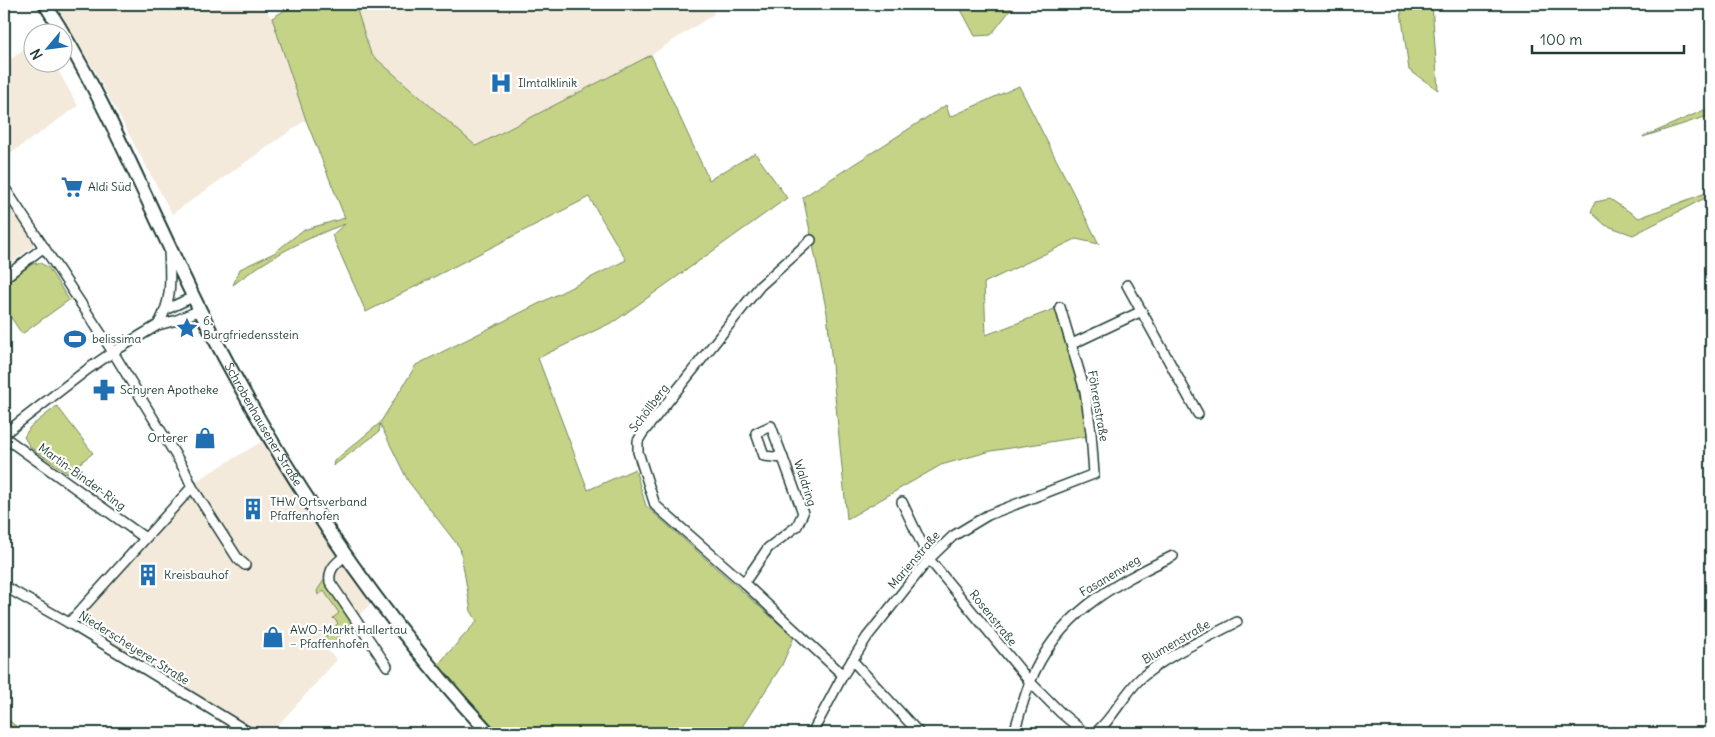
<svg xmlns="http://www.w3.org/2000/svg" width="1715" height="737" font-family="Delius,sans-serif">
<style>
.built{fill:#f4eadc}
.green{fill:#c5d387;stroke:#72885e}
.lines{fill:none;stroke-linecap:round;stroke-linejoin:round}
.minor-casing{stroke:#1f3d34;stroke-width:12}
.secondary-casing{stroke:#1f3d34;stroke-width:16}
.minor{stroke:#fff;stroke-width:9}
.secondary{stroke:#fff;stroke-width:12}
.labels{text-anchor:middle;stroke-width:4.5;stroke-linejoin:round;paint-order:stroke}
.poi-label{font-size:12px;fill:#1f3d34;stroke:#fff;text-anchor:start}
.street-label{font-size:12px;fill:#1f3d34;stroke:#fff}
</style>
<rect width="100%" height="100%" fill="#fff"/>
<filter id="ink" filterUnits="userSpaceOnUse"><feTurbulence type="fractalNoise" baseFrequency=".02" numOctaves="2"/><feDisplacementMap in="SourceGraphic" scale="10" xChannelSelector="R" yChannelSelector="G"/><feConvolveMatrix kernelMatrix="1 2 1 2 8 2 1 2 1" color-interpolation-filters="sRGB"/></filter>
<g filter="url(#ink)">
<g class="built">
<path d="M55 4H261L272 18 306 120 172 214 92 66Z"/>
<path d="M355 4H711L714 14 651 55 476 146 371 54Z"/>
<path d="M32 42V62L54 63 78 106 4 158V65Z"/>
<path d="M4 195 38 242 4 269Z"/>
<path d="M269 437 377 597 327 649 337 660 271 733H256L85 629 80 615 151 542 196 481Z"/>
</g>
<g class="green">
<path d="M295 4H355L371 54 476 146 651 55 709 180 755 153 787 198 615 321 538 358 588 490 635 469 646 506 794 637 782 665 738 733H489L434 669 477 621 471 611 460 548 408 481 380 424 379 432 333 466 334 461 380 423 416 365 626 260 589 197 366 312 332 235 345 224C305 238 266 259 233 285L240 269 274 253 303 230 345 218 306 120 272 18Z"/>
<path d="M958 4H1015L991 35 975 36Z"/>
<path d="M1400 4H1432L1438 90 1409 70Z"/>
<path d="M1019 86 1099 244 1076 239 984 283 986 335 1057 308 1069 342 1088 436 991 451 941 465 847 519 827 313 803 197 946 105 950 117Z"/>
<path d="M1711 107V114L1705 117 1643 137Z"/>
<path d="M1711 191V195L1633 235 1605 225 1591 212 1595 202 1610 199 1639 218Z"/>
<path d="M40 263 48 267 69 300 22 334 4 307V285L32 264Z"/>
<path d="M57 406 93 453 67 473 30 447 24 437 30 427Z"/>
<path d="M324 580 354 621 327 649 321 642 338 623 333 618 339 613 324 591 318 595 317 591Z"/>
<path d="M4 716 24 733H4Z"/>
</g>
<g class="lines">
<g class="minor-casing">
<g id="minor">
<path d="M6 190 113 352 184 469 192 487 238 559 245 565"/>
<path d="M811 240 760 286 642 434 638 441V452L655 505 744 583 843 675"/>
<path d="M4 278 44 247"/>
<path d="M1127 285 1198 414"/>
<path d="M167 309 193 297"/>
<path d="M158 325C173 300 170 279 169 250"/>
<path d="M1072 344 1142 311"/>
<path d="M771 426 783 458 764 456 756 433Z"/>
<path d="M4 434 88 369 113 352 158 325 177 320 200 310"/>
<path d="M4 437 145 538"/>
<path d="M902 502 929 559 1030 682 1061 713 1085 733"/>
<path d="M346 555C336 563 328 569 330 582L387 666"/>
<path d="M744 583 768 548 797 526 803 513 783 458"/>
<path d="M4 586 69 623 250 733"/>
<path d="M69 623 192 487"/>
<path d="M852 660 919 733"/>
<path d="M812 733 843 675 867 637 929 559 953 536 988 515 1094 474 1091 432 1085 391 1060 307"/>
<path d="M1014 733C1019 716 1024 698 1030 682 1058 614 1110 586 1173 556"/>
<path d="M1094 733C1108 726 1125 692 1141 678 1168 654 1205 639 1237 622"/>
</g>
</g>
<g class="secondary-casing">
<g id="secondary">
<path id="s1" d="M45 4C111 106 154 222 210 330 285 475 378 614 489 733"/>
</g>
</g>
<use href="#minor" class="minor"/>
<use href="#secondary" class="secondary"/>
</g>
</g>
<defs>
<g id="hospital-bare" transform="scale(1.725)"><path d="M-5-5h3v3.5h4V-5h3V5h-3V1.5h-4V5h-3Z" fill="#1f6fb2" stroke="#fff" stroke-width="2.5" paint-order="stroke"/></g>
<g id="supermarket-bare" transform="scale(1.725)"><path d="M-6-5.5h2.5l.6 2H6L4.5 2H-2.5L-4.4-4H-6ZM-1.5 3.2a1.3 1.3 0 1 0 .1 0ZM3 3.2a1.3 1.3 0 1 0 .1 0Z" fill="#1f6fb2" stroke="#fff" stroke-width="2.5" paint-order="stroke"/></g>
<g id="sight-bare" transform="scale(1.725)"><path d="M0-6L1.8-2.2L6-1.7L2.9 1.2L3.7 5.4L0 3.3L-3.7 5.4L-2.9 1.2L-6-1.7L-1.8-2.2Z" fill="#1f6fb2" stroke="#fff" stroke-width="2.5" paint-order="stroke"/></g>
<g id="stadium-bare" transform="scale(1.725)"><path d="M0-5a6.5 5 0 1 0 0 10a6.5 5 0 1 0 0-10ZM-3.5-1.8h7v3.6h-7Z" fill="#1f6fb2" stroke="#fff" stroke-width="2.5" paint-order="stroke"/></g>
<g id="pharmacy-bare" transform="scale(1.725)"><path d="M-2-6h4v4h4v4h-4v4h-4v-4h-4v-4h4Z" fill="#1f6fb2" stroke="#fff" stroke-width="2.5" paint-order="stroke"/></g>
<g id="shop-bare" transform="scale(1.725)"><path d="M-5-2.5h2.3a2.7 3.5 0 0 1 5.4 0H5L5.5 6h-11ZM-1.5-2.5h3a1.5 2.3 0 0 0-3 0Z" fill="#1f6fb2" stroke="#fff" stroke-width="2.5" paint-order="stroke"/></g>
<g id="building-bare" transform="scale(1.725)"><path d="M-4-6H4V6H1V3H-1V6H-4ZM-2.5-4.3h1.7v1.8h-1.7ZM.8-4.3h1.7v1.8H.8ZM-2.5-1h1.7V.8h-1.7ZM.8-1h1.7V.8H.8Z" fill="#1f6fb2" stroke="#fff" stroke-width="2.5" paint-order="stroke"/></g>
</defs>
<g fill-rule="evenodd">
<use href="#hospital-bare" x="501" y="83"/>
<use href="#supermarket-bare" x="72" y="187"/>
<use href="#sight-bare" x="187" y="328"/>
<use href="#stadium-bare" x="75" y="339"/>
<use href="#pharmacy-bare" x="104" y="390"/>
<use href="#shop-bare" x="205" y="438"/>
<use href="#building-bare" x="253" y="509"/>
<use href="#building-bare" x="148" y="575"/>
<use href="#shop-bare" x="273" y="637"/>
</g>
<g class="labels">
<g class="poi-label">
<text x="518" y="87">Ilmtalklinik</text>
<text x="88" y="191">Aldi Süd</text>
<text x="203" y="325">6.<tspan x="203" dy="14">Burgfriedensstein</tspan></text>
<text x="92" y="343">belissima</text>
<text x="120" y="394">Schyren Apotheke</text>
<text x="188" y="442" text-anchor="end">Orterer</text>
<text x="270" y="506">THW Ortsverband<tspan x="270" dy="14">Pfaffenhofen</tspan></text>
<text x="164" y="579">Kreisbauhof</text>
<text x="290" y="634">AWO-Markt Hallertau<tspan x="290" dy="14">– Pfaffenhofen</tspan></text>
</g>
<g class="street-label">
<text transform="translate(1098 406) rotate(80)" y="4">Föhrenstraße</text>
<text transform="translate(649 408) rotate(-53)" y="4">Schöllberg</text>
<text dy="4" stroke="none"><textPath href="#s1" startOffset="474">Schrobenhausener Straße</textPath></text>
<text transform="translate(82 477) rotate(36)" y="4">Martin-Binder-Ring</text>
<text transform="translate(805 483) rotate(72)" y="4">Waldring</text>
<text transform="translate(914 560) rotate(-49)" y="4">Marienstraße</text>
<text transform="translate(1110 576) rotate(-31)" y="4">Fasanenweg</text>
<text transform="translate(993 618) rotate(51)" y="4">Rosenstraße</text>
<text transform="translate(1176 642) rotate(-30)" y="4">Blumenstraße</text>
<text transform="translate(134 648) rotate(32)" y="4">Niederscheyerer Straße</text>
</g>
</g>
<rect width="1715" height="737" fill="none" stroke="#fff" stroke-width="20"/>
<rect x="10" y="10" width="1695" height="717" fill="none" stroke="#1f3d34" stroke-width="2" filter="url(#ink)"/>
<g transform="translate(48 48) rotate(241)"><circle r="24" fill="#ffffff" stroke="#a5b1ae"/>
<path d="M0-4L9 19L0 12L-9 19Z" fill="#1f6fb2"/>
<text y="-8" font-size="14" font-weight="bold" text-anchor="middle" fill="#1f3d34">N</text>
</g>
<path d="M1532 45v8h152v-8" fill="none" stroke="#1f3d34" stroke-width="2.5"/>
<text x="1540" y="45" font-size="15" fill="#1f3d34" stroke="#ffffff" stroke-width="4" paint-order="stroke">100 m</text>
</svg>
